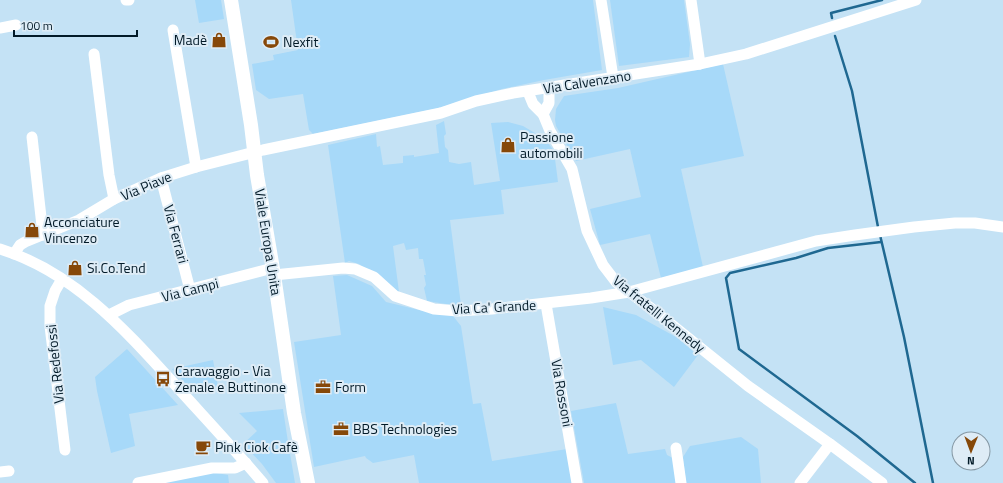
<svg xmlns="http://www.w3.org/2000/svg" width="1003" height="483" font-family="'Titillium Web',sans-serif">
<style>
.built{fill:#a7d9f9}
.lines{fill:none;stroke-linecap:round;stroke-linejoin:round}
.stream{stroke:#1f6891;stroke-width:2.5}
.minor{stroke:#fff;stroke-width:11}
.major{stroke:#fff;stroke-width:14}
.labels{text-anchor:middle;stroke-width:4;stroke-linejoin:round;paint-order:stroke}
.poi-label{font-size:14px;fill:#021a28;stroke:#deecf6;text-anchor:start}
.street-label{font-size:14px;fill:#021a28;stroke:#deecf6}
</style>
<rect width="100%" height="100%" fill="#c4e2f5"/>
<g class="built">
<path d="M195 0H221L224 19 199 23Z"/>
<path d="M291 0H593L602 70 544 80 502 89 439 108 313 134 309 130 303 94 269 99 256 90 252 64 274 60 273 55 298 50Z"/>
<path d="M610 0H684L690 44 689 57 619 66Z"/>
<path d="M723 64 744 156 681 169 703 267 661 278 650 234 600 245 590 209 641 197 630 149 576 161 556 126 555 120 556 109 564 96 618 88Z"/>
<path d="M444 121 446 134 444 136 445 147 448 150 449 162 459 164 471 162 474 185 500 181 491 123 508 122 523 126 540 136 548 143 554 151 558 182 501 190 504 214 450 220 461 305 446 304 427 301 424 288 426 285 424 275H426L423 259H419L418 248 406 250 404 243 393 246 399 292 359 264 349 261 345 263 328 145 376 134 377 147 380 146 383 165 403 163V156L414 155V157L439 153 436 125Z"/>
<path d="M347 275 372 286 386 302 419 310 453 316 461 326 473 404 481 403 492 461 567 449 572 483H419L414 455 373 463 366 458 365 456 314 467 294 342 341 335 333 276Z"/>
<path d="M603 307 636 315 676 337 698 355 674 387 641 360 613 365Z"/>
<path d="M127 349 178 405 129 414 135 446 111 453 97 391 95 377Z"/>
<path d="M213 360 218 387 194 392 172 369Z"/>
<path d="M616 403 628 454 665 449 667 455 673 458 676 483H584L571 411Z"/>
<path d="M283 409 288 442 295 483H276L262 464 243 444 257 431 239 413Z"/>
<path d="M741 437 758 449 761 483H686L683 457 690 446Z"/>
<path d="M211 472 228 475 229 483H162Z"/>
</g>
<g class="lines">
<g class="stream">
<path d="M832 18 831 13 882 0"/>
<path d="M835 36 852 91 878 227"/>
<path d="M880 235 904 337 933 483"/>
<path d="M881 242 828 248 796 258 730 273 726 278 739 349 857 436 915 483"/>
</g>
<g class="minor">
<path d="M126 0H129"/>
<path d="M601 0 613 77"/>
<path d="M691 0 700 64"/>
<path d="M0 28 16 25"/>
<path d="M173 30 196 167"/>
<path d="M94 54 109 175 114 199"/>
<path d="M528 92 533 104 543 114 550 131 572 169 587 231 603 265 616 282 656 312 748 386 830 444 882 483"/>
<path d="M543 114 549 103V88"/>
<path d="M32 137 43 235"/>
<path d="M161 178 190 290"/>
<path d="M0 249C75 272 127 332 178 388 206 419 235 450 263 483"/>
<path d="M14 254 20 245 25 242 79 220 114 199 161 178 196 167 263 150 441 113 476 101 513 93 700 64 746 54 916 0"/>
<path d="M274 275 343 268 355 269 374 277 395 296 434 309 458 311 492 309 591 298 629 292 816 241 855 235 914 227 955 223H975L1003 227"/>
<path d="M62 279 55 291 50 306V326L65 450"/>
<path d="M546 304 577 483"/>
<path d="M109 315 129 305 273 268"/>
<path d="M676 448 681 483"/>
<path d="M0 472 9 471"/>
<path d="M138 483 212 468H235L246 463"/>
<path d="M800 483 830 444"/>
</g>
<path class="major" d="M231 0 251 125 257 175 274 275 294 413 308 483"/>
</g>
<defs>
<g id="shop-bare" transform="scale(1.2)"><path d="M-5-2.5h2.3a2.7 3.5 0 0 1 5.4 0H5L5.5 6h-11ZM-1.5-2.5h3a1.5 2.3 0 0 0-3 0Z" fill="#864809" stroke="#deecf6" stroke-width="2.5" paint-order="stroke"/></g>
<g id="stadium-bare" transform="scale(1.2)"><path d="M0-5a6.5 5 0 1 0 0 10a6.5 5 0 1 0 0-10ZM-3.5-1.8h7v3.6h-7Z" fill="#864809" stroke="#deecf6" stroke-width="2.5" paint-order="stroke"/></g>
<g id="bus-bare" transform="scale(1.2)"><path d="M-5-6H5V4H4V6H2V4H-2V6H-4V4H-5ZM-3.5-4V0h7V-4ZM-3.5 1.2v1.5H-2V1.2ZM2 1.2v1.5H3.5V1.2Z" fill="#864809" stroke="#deecf6" stroke-width="2.5" paint-order="stroke"/></g>
<g id="office-bare" transform="scale(1.2)"><path d="M-6-3h4V-5.5h4V-3h4V5H-6ZM-1-4.5V-3h2v-1.5ZM-6 0V1H6V0Z" fill="#864809" stroke="#deecf6" stroke-width="2.5" paint-order="stroke"/></g>
<g id="cafe-bare" transform="scale(1.2)"><path d="M-5.5-4.5H6V0H3Q3 3.5 0 3.5H-2.5Q-5.5 3.5-5.5 0ZM3-3.2v2h1.7v-2ZM-6 4.5H4V6H-6Z" fill="#864809" stroke="#deecf6" stroke-width="2.5" paint-order="stroke"/></g>
</defs>
<g fill-rule="evenodd">
<use href="#shop-bare" x="219" y="40"/>
<use href="#stadium-bare" x="271" y="42"/>
<use href="#shop-bare" x="508" y="145"/>
<use href="#shop-bare" x="32" y="230"/>
<use href="#shop-bare" x="75" y="268"/>
<use href="#bus-bare" x="163" y="379"/>
<use href="#office-bare" x="323" y="387"/>
<use href="#office-bare" x="341" y="429"/>
<use href="#cafe-bare" x="203" y="447"/>
</g>
<g class="labels">
<g class="poi-label">
<text x="207" y="45" text-anchor="end">Madè</text>
<text x="283" y="47">Nexfit</text>
<text x="520" y="142">Passione<tspan x="520" dy="16">automobili</tspan></text>
<text x="44" y="227">Acconciature<tspan x="44" dy="16">Vincenzo</tspan></text>
<text x="87" y="273">Si.Co.Tend</text>
<text x="175" y="376">Caravaggio - Via<tspan x="175" dy="16">Zenale e Buttinone</tspan></text>
<text x="335" y="392">Form</text>
<text x="353" y="434">BBS Technologies</text>
<text x="215" y="452">Pink Ciok Cafè</text>
</g>
<g class="street-label">
<text transform="translate(587 82) rotate(-9)" y="5">Via Calvenzano</text>
<text transform="translate(146 186) rotate(-23)" y="5">Via Piave</text>
<text transform="translate(176 234) rotate(75)" y="5">Via Ferrari</text>
<text transform="translate(268 242) rotate(81)" y="5">Viale Europa Unita</text>
<text transform="translate(190 290) rotate(-14)" y="5">Via Campi</text>
<text transform="translate(494 307) rotate(-3)" y="5">Via Ca' Grande</text>
<text transform="translate(659 314) rotate(39)" y="5">Via fratelli Kennedy</text>
<text transform="translate(55 364) rotate(-96)" y="5">Via Redefossi</text>
<text transform="translate(562 393) rotate(80)" y="5">Via Rossoni</text>
</g>
</g>
<g transform="translate(971 451) rotate(181)"><circle r="19" fill="#deecf6" stroke="#8698a4"/>
<path d="M0-3L7 15L0 10L-7 15Z" fill="#864809"/>
<text y="-6" font-size="11" font-weight="bold" text-anchor="middle" fill="#021a28">N</text>
</g>
<path d="M14 30v6h123v-6" fill="none" stroke="#021a28" stroke-width="2"/>
<text x="20" y="30" font-size="12" fill="#021a28" stroke="#deecf6" stroke-width="3" paint-order="stroke">100 m</text>
</svg>
